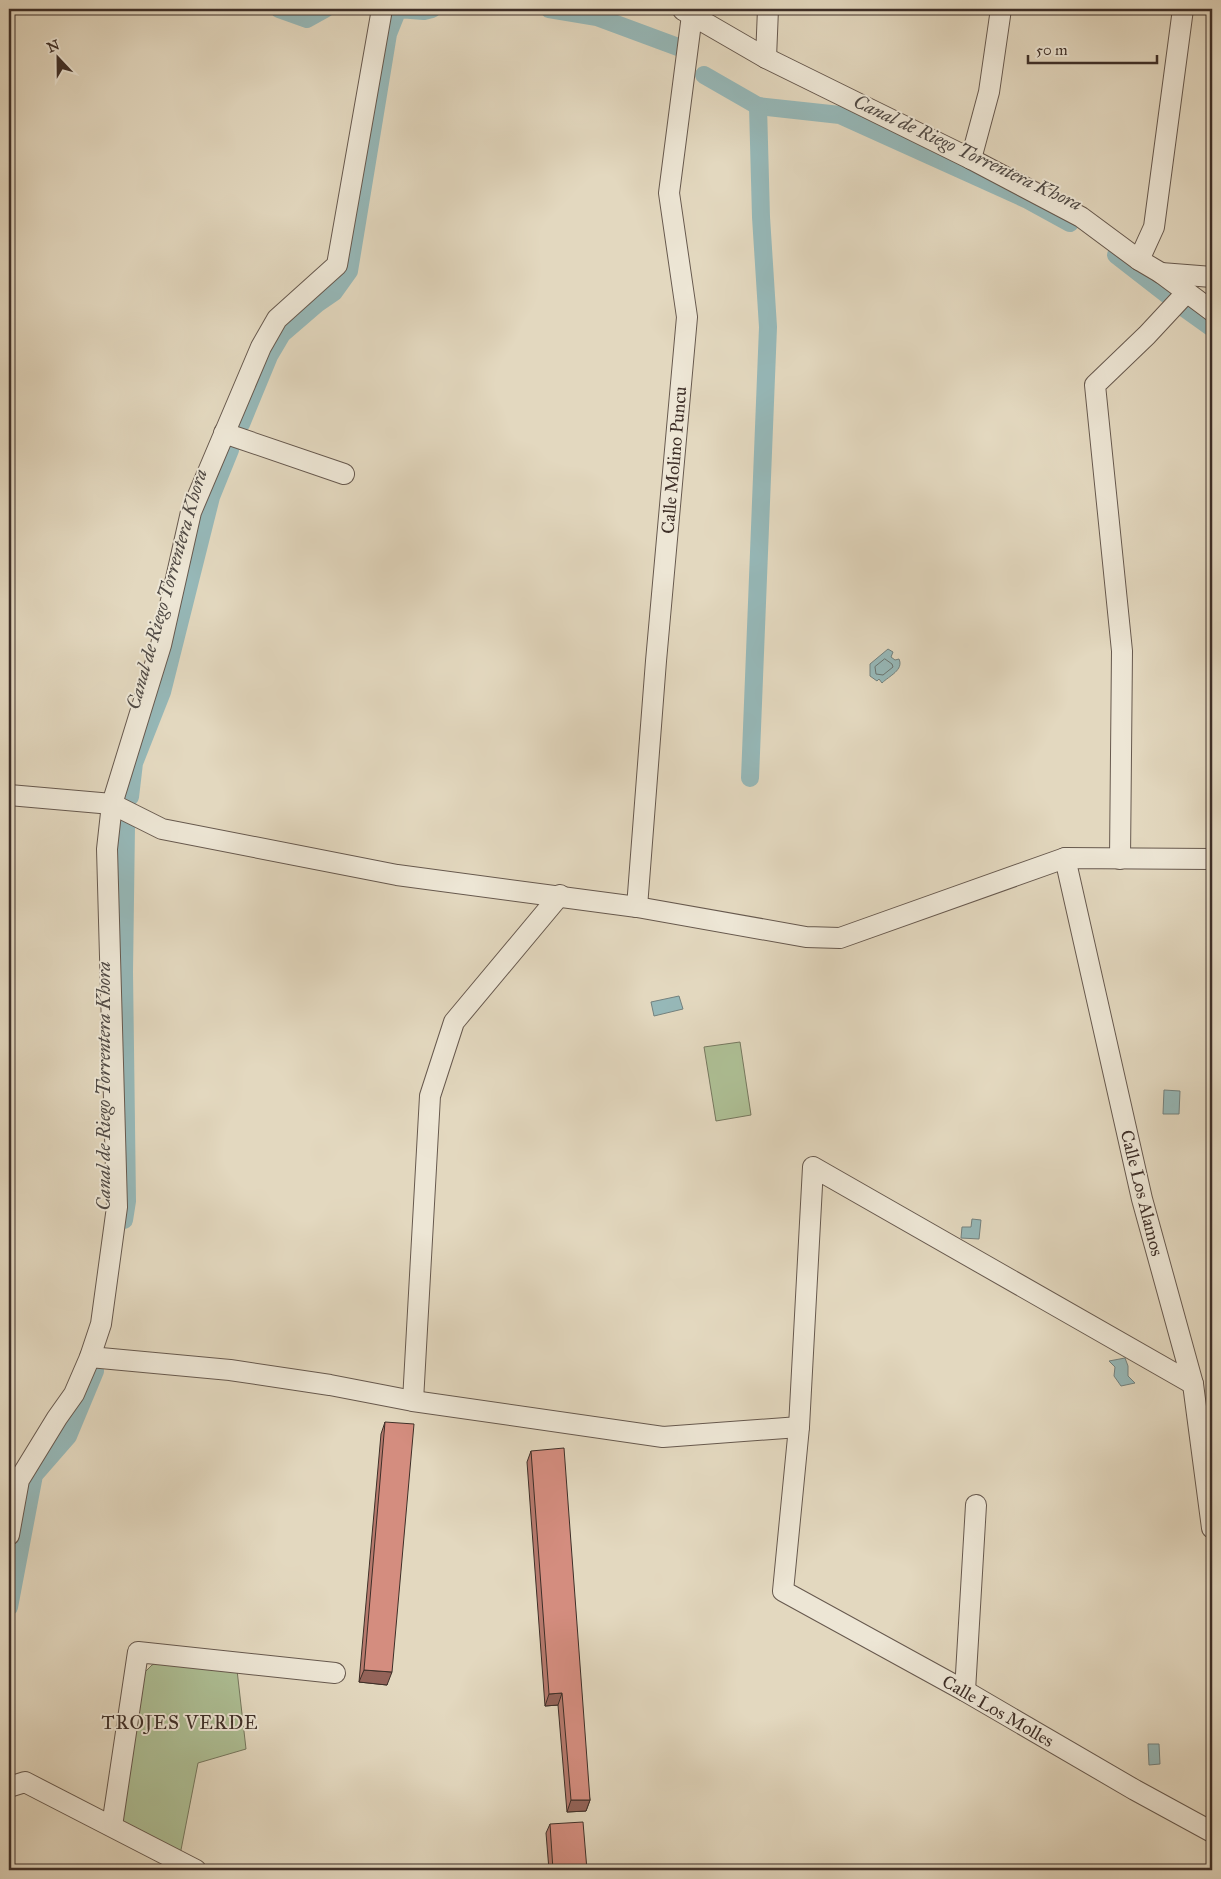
<svg xmlns="http://www.w3.org/2000/svg" width="1221" height="1879" font-family="'IM FELL Great Primer',serif">
<style>
.green{fill:#aec096;stroke:#76785f}
.water{fill:#96b8b8;stroke:#73817e}
.lines{fill:none;stroke-linecap:round;stroke-linejoin:round}
.shore{stroke:#6a7470;stroke-width:1}
.canal{stroke:#96b8b8;stroke-width:18}
.minor-casing{stroke:#67594e;stroke-width:22}
.minor{stroke:#ede6d5;stroke-width:20}
.wall{fill:#b6796d;stroke:#3e2f28}
.shaded-wall{fill:#946359;stroke:#3e2f28}
.building{fill:#d48d7f;stroke:#3e2f28}
.labels{text-anchor:middle;stroke-width:4;stroke-linejoin:round;paint-order:stroke}
.street-label{font-size:18px;fill:#3e2f28;stroke:#ede6d5}
.water-label{font-size:19px;font-style:italic;fill:#504a45;stroke:#ede6d5}
.neighbourhood-label{font-size:19px;letter-spacing:1px;fill:#3e2f28;stroke:#ede6d5}
</style>
<rect width="100%" height="100%" fill="#e3d8bf"/>
<filter id="stains"><feTurbulence type="fractalNoise" baseFrequency=".004" numOctaves="4"/><feColorMatrix values="0 0 0 0 .2 0 0 0 0 .09 0 0 0 0 .02 0 0 0 .5 -.17"/></filter>
<radialGradient id="worn" r=".72"><stop offset=".6" stop-color="#630" stop-opacity="0"/><stop offset="1" stop-color="#630" stop-opacity=".3"/></radialGradient>
<g class="green">
<path d="M740 1042 751 1115 716 1121 704 1047Z"/>
<path d="M162 1661 237 1670 246 1749 198 1763 180 1855 122 1824 145 1672 152 1665Z"/>
</g>
<g class="water">
<path d="M888 649 893 652 891 657 895 660 899 659C904 670 889 676 882 683L879 679 877 681 870 676V664Z"/>
<path d="M679 996 683 1009 654 1016 651 1002Z"/>
<path d="M1164 1090 1180 1091 1179 1114H1163Z"/>
<path d="M972 1219 981 1220 979 1239 961 1238 962 1227H971Z"/>
<path d="M1125 1358 1128 1366V1376L1135 1383 1121 1386 1114 1376 1115 1367 1109 1361Z"/>
<path d="M1148 1744H1159L1160 1764 1149 1765Z"/>
</g>
<g class="lines">
<path class="shore" d="M885 659 892 664 893 667 883 675 876 674 875 667Z"/>
<g class="canal">
<path d="M279 9 307 19 325 9"/>
<path d="M549 9 597 17 678 47"/>
<path d="M704 75 758 106 840 115 1028 200 1070 223"/>
<path d="M1116 255 1170 297"/>
<path d="M1184 308 1212 328"/>
<path d="M241 424 269 356 282 334 318 303 334 292 349 271 388 34 398 9 424 11 432 9"/>
<path d="M750 778 768 327 761 217 758 106"/>
<path d="M130 797 134 763 162 692 211 497 230 450"/>
<path d="M124 1220 127 1201 124 972 126 826"/>
<path d="M9 1607 34 1475 68 1436 95 1371"/>
</g>
<g class="minor-casing">
<g id="minor">
<path d="M683 10 766 58 971 159 1081 217 1139 260 1161 273 1212 311"/>
<path d="M766 58 768 9"/>
<path d="M971 159 989 92 1001 9"/>
<path d="M1139 260 1154 227 1183 9"/>
<path d="M1161 273 1212 277"/>
<path d="M224 433 344 474"/>
<path d="M9 795 112 804 162 829 397 875 637 907 806 937 840 938 1065 858 1212 859"/>
<path d="M1065 858 1142 1199 1193 1384 1212 1528"/>
<path d="M1120 859 1122 651 1095 385 1147 335 1187 292"/>
<path d="M637 907 656 661 687 317 669 193 692 15"/>
<path d="M90 1357 230 1370 330 1385 413 1401 663 1437 799 1427"/>
<path d="M1193 1384 813 1167 799 1427 783 1591 965 1691 1135 1790 1212 1832"/>
<path d="M413 1401 430 1096 454 1022 560 895"/>
<path d="M9 1535 19 1480 57 1418 74 1394 90 1357 101 1324 117 1207 107 849 112 804 161 645 191 512 261 347 277 319 337 265 382 9"/>
<path d="M965 1691 976 1505"/>
<path d="M9 1787 25 1782 196 1870"/>
<path d="M112 1826 138 1652 335 1673"/>
</g>
</g>
<use href="#minor" class="minor"/>
</g>
<g class="wall">
<path d="M385 1422 387 1685 359 1682 381 1434Z"/>
<path d="M531 1451 590 1800 586 1811 567 1812 558 1705 545 1706 527 1462Z"/>
<path d="M550 1824 587 1870H549L546 1833Z"/>
</g>
<g class="shaded-wall">
<path d="M364 1670 392 1672 387 1685 359 1682Z"/>
<path d="M562 1693 558 1705 545 1706 549 1694Z"/>
<path d="M571 1800H590L586 1811 567 1812Z"/>
</g>
<g class="building">
<path d="M385 1422 414 1424 392 1672 364 1670Z"/>
<path d="M564 1448 590 1800H571L562 1693 549 1694 531 1451Z"/>
<path d="M583 1822 587 1870H553L550 1824Z"/>
</g>
<g class="labels">
<g class="street-label">
<text transform="translate(674 460) rotate(-85)" y="6">Calle Molino Puncu</text>
<text transform="translate(1142 1193) rotate(76)" y="6">Calle Los Alamos</text>
<text transform="translate(998 1711) rotate(30)" y="6">Calle Los Molles</text>
</g>
<g class="water-label">
<text transform="translate(968 152) rotate(25)" y="7">Canal de Riego Torrentera Khora</text>
<text transform="translate(166 589) rotate(-74)" y="7">Canal de Riego Torrentera Khora</text>
<text transform="translate(103 1086) rotate(-90)" y="7">Canal de Riego Torrentera Khora</text>
</g>
<g class="neighbourhood-label">
<text x="180" y="1729">TROJES VERDE</text>
</g>
</g>
<rect width="1221" height="1879" fill="none" stroke="#e3d8bf" stroke-width="30"/>
<rect x="10" y="10" width="1201" height="1859" fill="none" stroke="#3e2f28" stroke-width="2.5"/>
<rect x="15" y="15" width="1191" height="1849" fill="none" stroke="#3e2f28"/>
<g transform="translate(58 58) rotate(338)" stroke="#ede6d5" stroke-width="4" paint-order="stroke">
<path d="M0-4L9 19L0 12L-9 19Z" fill="#3e2f28"/>
<text y="-8" font-size="14" font-weight="bold" text-anchor="middle" fill="#3e2f28">N</text>
</g>
<path d="M1028 55v8h129v-8" fill="none" stroke="#3e2f28" stroke-width="2.5"/>
<text x="1036" y="55" font-size="15" fill="#3e2f28" stroke="#ede6d5" stroke-width="4" paint-order="stroke">50 m</text>
<rect width="100%" height="100%" filter="url(#stains)"/>
<rect width="100%" height="100%" fill="url(#worn)"/>
</svg>
